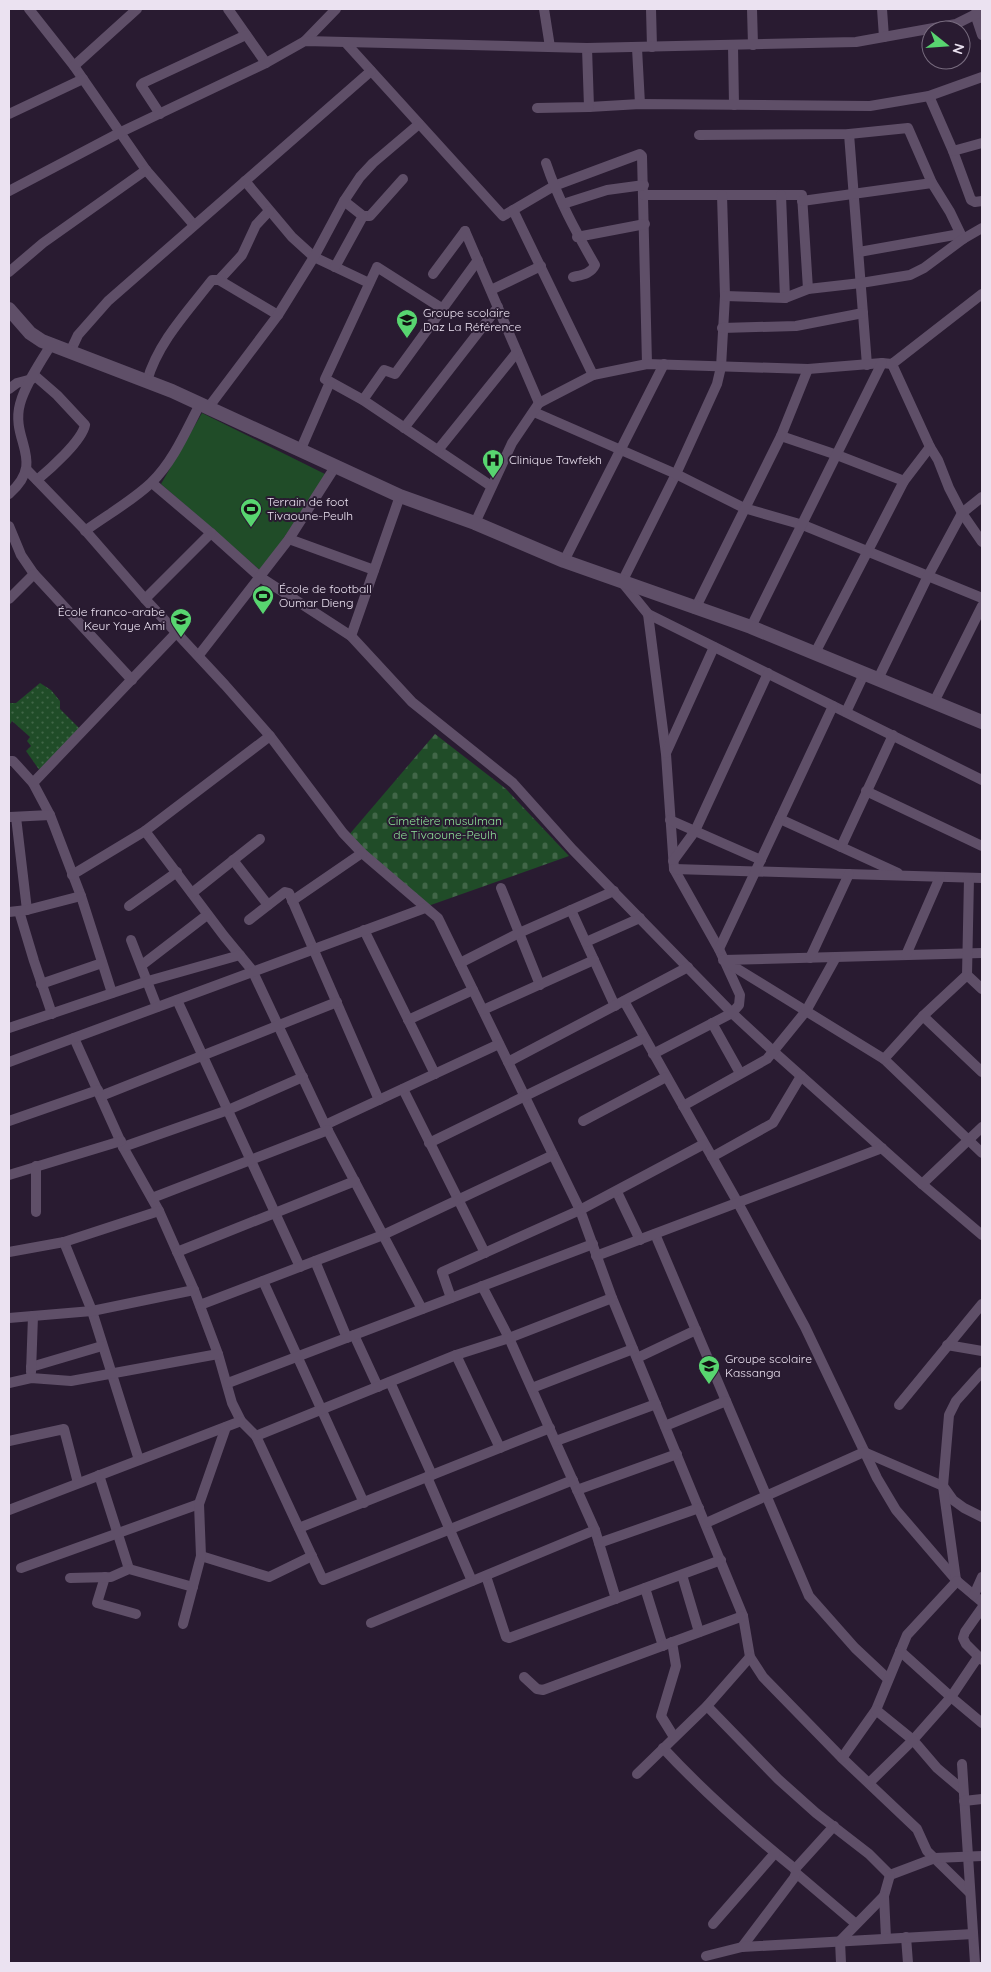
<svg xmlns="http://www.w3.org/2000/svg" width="991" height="1972" font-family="Quicksand,sans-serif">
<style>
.grass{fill:url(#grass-dots)}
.cemetery{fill:url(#cemetery-stones)}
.pitch{fill:#204c28}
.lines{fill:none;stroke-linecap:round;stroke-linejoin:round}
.street{stroke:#5f4f68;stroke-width:10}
.secondary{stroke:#5f4f68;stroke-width:14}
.labels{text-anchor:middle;stroke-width:4;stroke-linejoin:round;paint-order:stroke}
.poi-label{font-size:12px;fill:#ebe2f1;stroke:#291b31;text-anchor:start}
.park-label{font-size:12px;fill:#8fe299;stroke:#291b31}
</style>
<defs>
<pattern id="grass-dots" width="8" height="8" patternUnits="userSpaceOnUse" patternTransform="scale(1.25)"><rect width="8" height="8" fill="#204c28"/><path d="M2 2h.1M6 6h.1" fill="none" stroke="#416648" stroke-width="1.8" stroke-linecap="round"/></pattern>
<pattern id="cemetery-stones" width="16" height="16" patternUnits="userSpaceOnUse" patternTransform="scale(1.25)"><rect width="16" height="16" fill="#204c28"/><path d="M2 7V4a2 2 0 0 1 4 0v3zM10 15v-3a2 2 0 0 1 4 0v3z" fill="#416648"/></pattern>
</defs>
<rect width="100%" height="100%" fill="#291b31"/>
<path class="grass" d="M40 683 51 690 60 701V709L80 729 40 771 26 751 31 746 27 741 30 737 12 721 9 726V703H16Z"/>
<path class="cemetery" d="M435 734 506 789 569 856 428 906 348 836Z"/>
<path class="pitch" d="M202 413 327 475 261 571 161 484Z"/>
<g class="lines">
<g class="street">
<path d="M29 9 74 66 146 170 194 225"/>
<path d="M228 9 266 63"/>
<path d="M544 9 550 47"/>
<path d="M651 9 652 47"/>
<path d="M752 9 753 45"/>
<path d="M882 9 884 37"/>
<path d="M975 14 982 35"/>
<path d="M305 41 336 9"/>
<path d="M345 42 503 216 554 186 640 154 642 156 647 364"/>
<path d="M733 46 734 105"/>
<path d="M637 48 640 104"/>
<path d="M74 66 137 9"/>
<path d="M929 96 953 151 971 200 975 202 982 201"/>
<path d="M589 107 640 104 870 106 929 96 982 77"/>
<path d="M537 108 589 107 587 48"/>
<path d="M9 114 83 79"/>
<path d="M160 114 141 85 143 83 246 35"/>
<path d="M849 134 867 365"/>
<path d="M699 135 849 134 908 128 932 183 950 212 963 239"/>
<path d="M953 151 982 143"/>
<path d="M546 163C558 199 576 232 595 265 591 274 581 275 573 277"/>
<path d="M245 181 292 237 314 257 369 283"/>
<path d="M9 191 121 132 266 63 305 41 587 48 856 42 956 24 982 11"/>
<path d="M644 195H802L808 289"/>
<path d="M722 195 725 296 721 367 717 384 676 474 622 582 648 614 982 780"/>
<path d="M781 195 785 298"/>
<path d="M344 201 363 216H370L403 179"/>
<path d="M802 201 932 183"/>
<path d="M563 204 607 190 644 185"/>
<path d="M513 210 593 375"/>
<path d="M465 231 539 403"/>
<path d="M577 237 645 224"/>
<path d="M859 252 960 234"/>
<path d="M335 267 363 216"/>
<path d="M9 272 43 243 146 170"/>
<path d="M433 274 465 231"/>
<path d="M219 280 242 255 256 225 269 211"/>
<path d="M491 290 541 266"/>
<path d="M725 296 785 298 808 289 861 283 910 275 924 268 963 239 982 228"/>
<path d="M443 309 377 267 325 379 363 400 491 486"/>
<path d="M722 328 796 326 863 313"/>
<path d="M70 352 78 335 108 301 371 71"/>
<path d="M892 364 930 447 938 460 949 488 962 513 982 542"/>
<path d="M34 375 57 395 85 425C82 441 49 470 37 480"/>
<path d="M147 381C158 342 188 311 212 280H219L278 315"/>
<path d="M9 389 17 383 32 379"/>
<path d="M363 400 384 370 395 374 478 260"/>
<path d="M208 408 278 315 314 257 344 201 360 177 373 163 419 124"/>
<path d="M534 412 676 474 744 508 803 525 982 598"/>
<path d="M404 428 498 307"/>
<path d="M781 436 837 455 904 481"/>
<path d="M438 450 517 352"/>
<path d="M300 451 330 382"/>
<path d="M27 470 84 529 145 599 225 685 270 736 343 833 362 853 438 918 580 1210 612 1298 743 1616 750 1657 763 1677 842 1758 917 1829 927 1851 970 1893"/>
<path d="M152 483 211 533 260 577 351 636 412 702 513 783 573 850 732 1013 773 1051 922 1184 982 1235"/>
<path d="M9 494C47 461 10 441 20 404 25 385 41 361 51 345"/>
<path d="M475 523 512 443 539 403 593 375 647 364 808 369 882 363 892 364 982 294"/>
<path d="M9 526 21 555 34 574 132 680"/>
<path d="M85 531C107 515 132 501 151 483 173 462 186 431 200 404"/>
<path d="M289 539 374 570"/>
<path d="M564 561 664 364"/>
<path d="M9 599 34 574"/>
<path d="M145 599 211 533"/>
<path d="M695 609 781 436 808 369"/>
<path d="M648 614 666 754 674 869 719 949 740 995 739 1005 732 1013 653 1054"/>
<path d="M751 627 882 363"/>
<path d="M351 636 400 496"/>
<path d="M815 653 904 481 930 447"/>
<path d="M199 655 289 539 335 467"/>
<path d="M878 679 928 576 962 513 982 497"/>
<path d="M934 702 982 606"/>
<path d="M846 712 864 674"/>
<path d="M666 753 714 647"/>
<path d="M9 761H13L33 783 50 815 81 896 112 993"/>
<path d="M33 783 177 632"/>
<path d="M866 791 982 846"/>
<path d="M10 817 50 815"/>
<path d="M16 817 27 910"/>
<path d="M780 819 898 873"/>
<path d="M670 820 761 860"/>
<path d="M145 831 224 936 252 970 325 1125 422 1309"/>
<path d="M841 847 893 735"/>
<path d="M233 860 268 905"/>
<path d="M673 861 695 831 768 673"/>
<path d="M674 869 982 878"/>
<path d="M72 875 145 831 270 736"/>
<path d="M501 888 540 985"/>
<path d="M192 893 260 839"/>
<path d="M292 901 362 853"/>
<path d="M129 906 177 872"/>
<path d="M571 910 615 1006"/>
<path d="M19 911 34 961 52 1014"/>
<path d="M9 912 27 910 81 896"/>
<path d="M249 920 285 892 289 893 379 1100"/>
<path d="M364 930 435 1074"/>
<path d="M131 940 157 1007"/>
<path d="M586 942 640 918"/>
<path d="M719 949 833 706"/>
<path d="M982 953 723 960 884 1059 982 1153"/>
<path d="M906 955 940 877"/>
<path d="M810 958 849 874"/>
<path d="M460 963 519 933 614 891"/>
<path d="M142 965 207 915"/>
<path d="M967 975 982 989"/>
<path d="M41 984 102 963"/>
<path d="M177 1000 300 1267"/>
<path d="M624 1001 738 1203 805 1327 877 1478 896 1510 957 1581 982 1602"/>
<path d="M483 1010 594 960"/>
<path d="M923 1016 982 1072"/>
<path d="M408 1020 473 990"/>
<path d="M712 1023 740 1073"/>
<path d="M9 1028 148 981 240 955"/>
<path d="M74 1038 123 1147 159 1211 194 1290 218 1354 232 1403 241 1421 256 1436 323 1580 573 1480"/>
<path d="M884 1059 923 1016 967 975 969 878"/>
<path d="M9 1062 425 908"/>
<path d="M508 1062 688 967"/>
<path d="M403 1089 485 1253"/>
<path d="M101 1096 337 1002"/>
<path d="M683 1106 767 1059 806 1011 836 957"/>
<path d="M9 1121 98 1090"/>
<path d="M583 1121 666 1077"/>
<path d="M325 1125 499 1044"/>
<path d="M429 1143 644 1038"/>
<path d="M123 1147 228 1110 303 1077"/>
<path d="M712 1157 773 1123 801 1076"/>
<path d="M9 1175 121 1141"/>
<path d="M922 1184 982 1127"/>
<path d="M617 1192 640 1240"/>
<path d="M152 1198 328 1130"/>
<path d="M36 1212V1166"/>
<path d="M655 1234 809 1596 855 1648 888 1679"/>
<path d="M64 1242 92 1311 139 1460"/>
<path d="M9 1252 64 1242 159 1211"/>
<path d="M177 1252 355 1181"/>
<path d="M596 1256 882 1148"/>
<path d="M315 1261 347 1338"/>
<path d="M263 1281 364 1503"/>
<path d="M482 1286 509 1338 595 1530 616 1599"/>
<path d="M451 1298 442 1272 580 1210 704 1144"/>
<path d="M200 1305 383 1235 553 1155"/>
<path d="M9 1318 92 1311 194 1290"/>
<path d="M354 1335 378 1387"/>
<path d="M947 1345 982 1351"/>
<path d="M456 1355 500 1448"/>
<path d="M637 1358 696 1330"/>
<path d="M31 1367 102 1346"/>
<path d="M31 1372 33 1316"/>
<path d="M390 1382 432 1475"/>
<path d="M9 1383 31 1378 71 1381 218 1354"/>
<path d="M228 1383 593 1244"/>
<path d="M532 1388 633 1349"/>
<path d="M899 1405 982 1304"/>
<path d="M665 1426 726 1401"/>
<path d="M256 1436 456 1355 509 1338 612 1298"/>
<path d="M9 1441 64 1429 78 1483"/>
<path d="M556 1441 656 1404"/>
<path d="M99 1475 129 1569"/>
<path d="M427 1477 472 1581"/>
<path d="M577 1490 677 1454"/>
<path d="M9 1510 241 1421"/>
<path d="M706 1523 864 1452 943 1486 953 1500 964 1508 982 1517"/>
<path d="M299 1528 550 1428"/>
<path d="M599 1543 699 1508"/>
<path d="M201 1556 269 1577 312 1556"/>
<path d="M21 1568 199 1504"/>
<path d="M682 1575 699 1632"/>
<path d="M486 1576 506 1637 509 1638 721 1560"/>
<path d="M105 1577 97 1603 136 1614"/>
<path d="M70 1578 111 1577 129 1569 193 1587"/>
<path d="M956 1580 943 1486 949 1415 956 1401 982 1372"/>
<path d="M645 1588 663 1646"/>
<path d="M974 1595 982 1577"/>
<path d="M982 1608 965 1632 963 1638 966 1644 982 1660"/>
<path d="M371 1623 595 1530"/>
<path d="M183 1624 201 1556 199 1504 226 1427"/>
<path d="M672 1642 676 1666 661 1716 674 1737"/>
<path d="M900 1651 951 1697 913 1740 937 1768 963 1790"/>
<path d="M978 1657 951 1697 982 1723"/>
<path d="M524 1677 537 1689 543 1690 743 1616"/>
<path d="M707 1706 778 1779 816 1813 869 1854 890 1875"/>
<path d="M663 1748C704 1792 748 1831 795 1869"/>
<path d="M842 1758 876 1710 907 1635 957 1581"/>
<path d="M962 1764 975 1963"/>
<path d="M637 1774 707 1706 750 1657"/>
<path d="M869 1783 913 1740 876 1710"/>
<path d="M964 1801 982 1799"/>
<path d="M796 1873 856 1924"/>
<path d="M890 1875 935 1858 982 1856"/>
<path d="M713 1924 775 1853"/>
<path d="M906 1937 908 1963"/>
<path d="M886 1938 884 1896 890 1875"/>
<path d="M742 1947 794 1878 796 1873 795 1869 834 1826"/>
<path d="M706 1956 742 1947 973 1934"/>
<path d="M841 1963 840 1941 884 1896"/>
</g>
<path class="secondary" d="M9 309 30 333 42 341 172 391 400 496 475 523 564 561 751 627 982 722"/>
</g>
<defs>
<g id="school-pin" transform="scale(1.125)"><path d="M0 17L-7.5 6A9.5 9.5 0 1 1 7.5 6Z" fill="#58d570" stroke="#291b31"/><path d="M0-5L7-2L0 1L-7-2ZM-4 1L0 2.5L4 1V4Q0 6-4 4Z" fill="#111"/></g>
<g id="hospital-pin" transform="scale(1.125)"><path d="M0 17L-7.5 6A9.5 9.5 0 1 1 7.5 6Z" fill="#58d570" stroke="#291b31"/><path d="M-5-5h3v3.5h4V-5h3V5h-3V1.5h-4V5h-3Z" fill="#111"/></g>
<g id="stadium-pin" transform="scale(1.125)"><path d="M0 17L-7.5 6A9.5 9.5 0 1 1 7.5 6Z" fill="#58d570" stroke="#291b31"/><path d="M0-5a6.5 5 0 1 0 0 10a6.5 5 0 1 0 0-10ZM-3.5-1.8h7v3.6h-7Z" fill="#111"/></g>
</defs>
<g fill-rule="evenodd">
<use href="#school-pin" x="407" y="320"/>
<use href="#hospital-pin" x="493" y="460"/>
<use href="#stadium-pin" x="251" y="509"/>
<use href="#stadium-pin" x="263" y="596"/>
<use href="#school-pin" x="181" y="619"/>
<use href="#school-pin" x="709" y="1366"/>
</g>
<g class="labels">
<g class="poi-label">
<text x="423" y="317">Groupe scolaire<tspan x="423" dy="14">Daz La Référence</tspan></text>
<text x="509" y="464">Clinique Tawfekh</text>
<text x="267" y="506">Terrain de foot<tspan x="267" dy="14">Tivaoune-Peulh</tspan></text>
<text x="279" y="593">École de football<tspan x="279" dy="14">Oumar Dieng</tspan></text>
<text x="165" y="616" text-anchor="end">École franco-arabe<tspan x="165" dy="14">Keur Yaye Ami</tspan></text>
<text x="725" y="1363">Groupe scolaire<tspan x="725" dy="14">Kassanga</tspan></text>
</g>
<g class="park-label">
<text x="445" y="825">Cimetière musulman<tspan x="445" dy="14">de Tivaoune-Peulh</tspan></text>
</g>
</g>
<rect width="991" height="1972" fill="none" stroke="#ebe2f1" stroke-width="20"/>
<g transform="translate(946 45) rotate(107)"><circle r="24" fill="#291b31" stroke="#776b7e"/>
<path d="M0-4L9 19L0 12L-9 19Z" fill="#58d570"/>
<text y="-8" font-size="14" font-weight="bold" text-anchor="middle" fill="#ebe2f1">N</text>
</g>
</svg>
